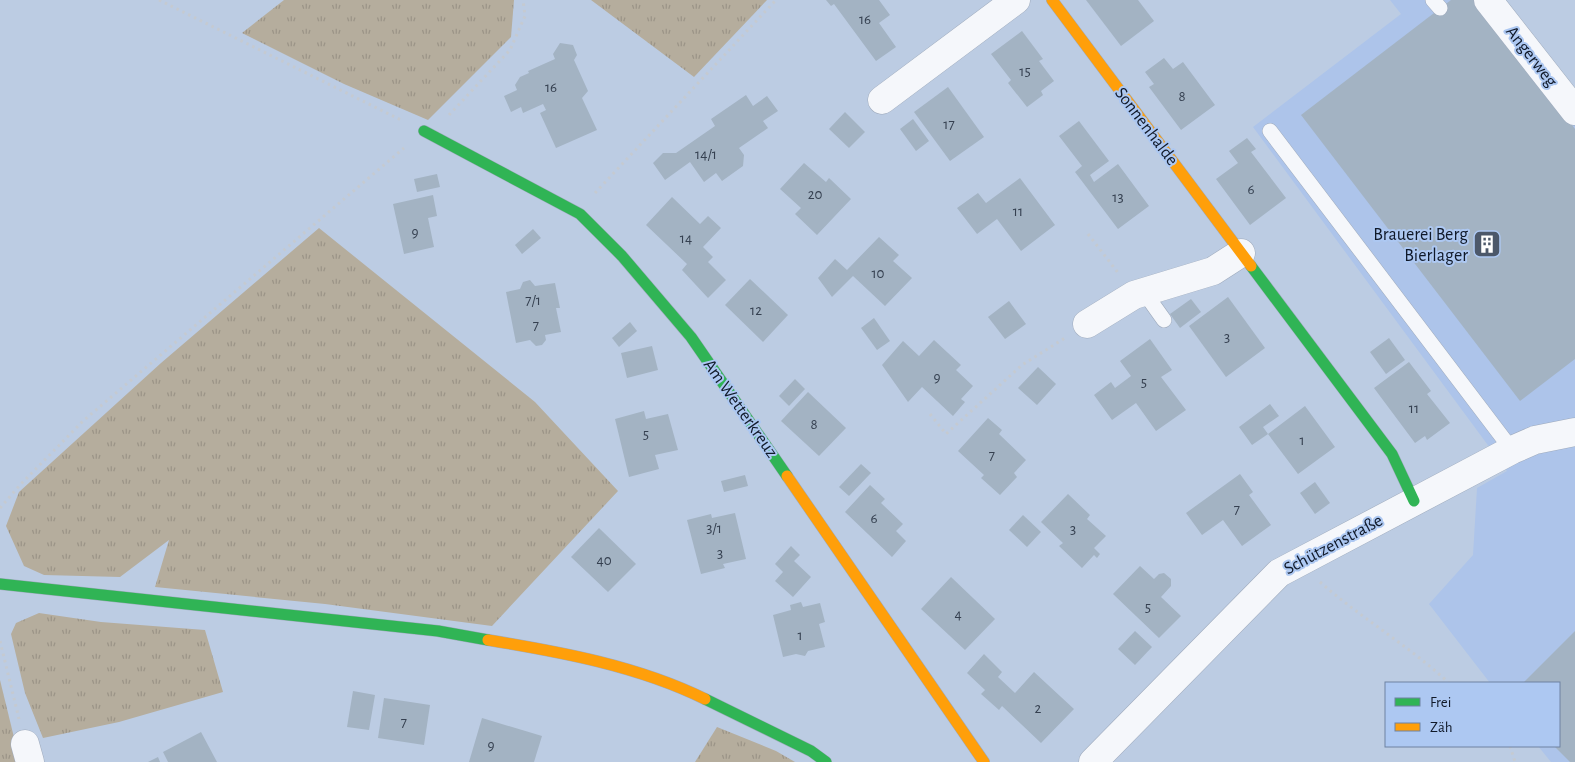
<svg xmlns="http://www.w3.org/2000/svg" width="1575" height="762" font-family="'Alegreya Sans',sans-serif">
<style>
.built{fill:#adc4ea}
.grass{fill:url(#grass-tufts)}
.building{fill:#a3b3c3}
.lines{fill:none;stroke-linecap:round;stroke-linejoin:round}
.lane-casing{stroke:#9fabbd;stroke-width:16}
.street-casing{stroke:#9fabbd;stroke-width:29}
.fast-casing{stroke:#9fabbd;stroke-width:12}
.slow-casing{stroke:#9fabbd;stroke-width:12}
.path{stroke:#c5cad1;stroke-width:3;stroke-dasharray:2.5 4;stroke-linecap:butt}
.lane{stroke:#f5f7fb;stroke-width:15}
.street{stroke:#f5f7fb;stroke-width:28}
.fast{stroke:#30b455;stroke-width:11}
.slow{stroke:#ff9f0a;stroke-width:11}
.labels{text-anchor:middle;stroke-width:4;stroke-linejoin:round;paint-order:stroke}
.number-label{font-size:15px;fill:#354050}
.street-label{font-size:18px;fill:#101929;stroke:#adc8f2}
.poi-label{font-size:18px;fill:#101929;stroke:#adc8f2;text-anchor:end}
</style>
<defs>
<pattern id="grass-tufts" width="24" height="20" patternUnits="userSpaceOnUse" patternTransform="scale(1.25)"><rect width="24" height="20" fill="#b5ad9d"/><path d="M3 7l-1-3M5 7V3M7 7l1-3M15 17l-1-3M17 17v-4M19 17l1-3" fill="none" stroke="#9b9487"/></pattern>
</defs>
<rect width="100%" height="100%" fill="#bccce3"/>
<path class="built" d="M1390 0H1487L1575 115V762H1551L1538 746H1559V683H1490L1429 604 1473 555 1477 488 1507 471 1253 127 1401 14Z"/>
<g class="grass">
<path d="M284 0H514L511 37 428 120 344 84 242 33Z"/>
<path d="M591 0H767L694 77Z"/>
<path d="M319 228 535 402 618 491 492 626 325 604 155 587 169 540 120 577 44 575 24 566 6 526 19 492 161 363Z"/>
<path d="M39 613 101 622 205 630 223 692 119 722 43 738 25 693 11 634 16 623Z"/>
<path d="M0 680 20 762H0Z"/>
<path d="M717 727 776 751 795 762H695Z"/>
</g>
<g class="building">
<path d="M826 0H879L890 15 879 23 896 47 876 61 834 4 831 6Z"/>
<path d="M1086 0H1138L1154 21 1121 46Z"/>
<path d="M1451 0H1477L1575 129V359L1520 401 1301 115Z"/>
<path d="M1022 31 1043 59 1039 61 1054 81 1041 91 1043 95 1027 107 1008 83 1011 80 991 54Z"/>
<path d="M560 43 573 45 577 55 574 60 588 91 582 98 597 130 556 148 540 113 546 110 543 104 523 113 521 107 511 112 504 96 517 90 515 85 520 77 529 73 528 71 555 59 553 54Z"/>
<path d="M1164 58 1173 69 1183 62 1215 105 1181 130 1149 87 1154 84 1145 72Z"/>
<path d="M948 87 984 137 950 161 914 112Z"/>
<path d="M746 95 753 106 767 96 778 111 763 121 768 128 739 148 744 155 743 166 722 181 716 173 704 182 690 162 665 180 653 163 663 153H676L715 126 711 119Z"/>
<path d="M845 112 865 132 849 148 829 129Z"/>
<path d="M913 119 929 141 916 151 900 129Z"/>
<path d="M1079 121 1109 161 1090 175 1094 182 1118 164 1149 206 1118 229 1075 172 1082 166 1059 136Z"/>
<path d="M1247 138 1256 149 1251 152 1286 198 1250 225 1216 179 1238 163 1229 151Z"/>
<path d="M804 163 826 182 829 178 851 199 817 235 795 214 801 208 780 189Z"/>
<path d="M437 174 440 187 417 192 414 179Z"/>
<path d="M1020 178 1055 225 1021 251 997 219 977 234 957 208 978 193 986 203Z"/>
<path d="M433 195 437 216 428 218 434 247 404 254 393 204Z"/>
<path d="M672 197 700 224 708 216 721 228 703 247 713 257 708 262 726 280 708 298 682 270 687 264 646 225Z"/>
<path d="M533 229 541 238 522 254 515 245Z"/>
<path d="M879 237 899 255 893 261 912 278 885 306 853 276 832 297 818 278 835 259 847 270Z"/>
<path d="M750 279 788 315 763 342 725 305Z"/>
<path d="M530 280 535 286 555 283 560 308H556L561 332 545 335 546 340 542 345 536 346 530 340 516 343 506 292 520 289 523 282Z"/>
<path d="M1228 297 1265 348 1226 377 1189 326Z"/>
<path d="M1191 299 1201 312 1180 328 1170 314Z"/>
<path d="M1009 301 1026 324 1005 339 988 317Z"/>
<path d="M874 318 890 341 877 350 861 328Z"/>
<path d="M630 322 637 331 619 347 612 338Z"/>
<path d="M1389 338 1405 360 1386 374 1370 352Z"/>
<path d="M1150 339 1172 370 1161 377 1186 410 1156 431 1136 403 1112 420 1094 395 1111 382 1115 388 1131 376 1120 361Z"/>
<path d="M934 340 961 365 956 370 973 386 961 399 965 402 953 416 922 387 908 402 882 365 903 341 919 356Z"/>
<path d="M652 346 658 370 627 378 621 353Z"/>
<path d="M1409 362 1431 391 1427 394 1450 423 1427 440 1425 436 1415 443 1374 388Z"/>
<path d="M1038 367 1056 384 1037 405 1018 388Z"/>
<path d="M795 379 805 389 789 406 779 396Z"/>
<path d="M808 392 846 428 819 456 781 421Z"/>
<path d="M1270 404 1279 416 1263 427 1268 434 1305 406 1335 447 1298 474 1268 434 1252 445 1239 427Z"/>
<path d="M644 411 646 419 668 414 678 450 655 455 659 469 629 477 615 419Z"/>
<path d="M988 418 1002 430 999 434 1026 460 1014 473 1017 477 1000 495 981 478 984 475 958 451Z"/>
<path d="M861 464 871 473 849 496 839 487Z"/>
<path d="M1240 474 1253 492 1249 495 1271 525 1242 546 1223 520 1202 535 1186 513Z"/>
<path d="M745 475 748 486 724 492 721 481Z"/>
<path d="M1315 482 1330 503 1315 514 1300 493Z"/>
<path d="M870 485 885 499 881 503 903 524 896 531 906 541 892 557 845 512Z"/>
<path d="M1068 494 1090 515 1087 519 1106 536 1094 548 1100 554 1097 558 1094 555 1082 568 1059 546 1063 543 1041 522Z"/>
<path d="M735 513 746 559 723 564 725 568 701 574 687 520 711 514 712 518Z"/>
<path d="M1023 515 1041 532 1027 547 1009 530Z"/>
<path d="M599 528 636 564 608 592 571 557Z"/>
<path d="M791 546 800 555 794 561 811 577 793 597 775 581 783 572 775 564Z"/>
<path d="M1140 566 1154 579 1159 574 1164 573 1171 579V586L1161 597 1181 616 1159 638 1113 594Z"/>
<path d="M951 577 995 619 965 650 921 609Z"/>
<path d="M801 602 803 607 820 603 825 622 819 624 825 647 808 651 805 656 796 654 783 657 773 615 791 610 790 605Z"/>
<path d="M1135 631 1152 647 1135 665 1118 649Z"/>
<path d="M1575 631V762H1570L1554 746H1559V683H1523Z"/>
<path d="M984 654 1002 672 998 677 1015 693 1034 672 1074 709 1041 743 1002 706 999 710 981 694 985 690 967 673Z"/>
<path d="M353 691 375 695 369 730 347 727Z"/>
<path d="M384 698 430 705 424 745 378 738Z"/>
<path d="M482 718 542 736 534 762H469Z"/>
<path d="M201 732 217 762H168L163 752Z"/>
<path d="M158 757 160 762H148Z"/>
</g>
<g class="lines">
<g class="lane-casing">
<g id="lane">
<path d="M1433 0 1440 8"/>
<path d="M1270 131 1512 450"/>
<path d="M1144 292 1164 320"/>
</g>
</g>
<g class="street-casing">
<g id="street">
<path d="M1488 0 1575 111"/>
<path d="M882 100 1016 0"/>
<path d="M1087 324 1134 295 1213 271 1241 253"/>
<path d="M25 744 30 762"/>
<path d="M1093 762 1279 573 1512 450 1535 440 1575 432"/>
</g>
</g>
<g class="fast-casing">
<g id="fast">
<path d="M424 131 580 214 622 256 691 337 787 476"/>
<path d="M1251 266 1392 454 1414 501"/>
<path d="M0 584 438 631 488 640"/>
<path d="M705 699 811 751 826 762"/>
</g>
</g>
<g class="slow-casing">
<g id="slow">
<path d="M1052 0 1251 266"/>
<path d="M787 476 984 762"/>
<path d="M488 640C561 652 638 666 705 699"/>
</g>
</g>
<g class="path">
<path d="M159 0 401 120"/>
<path d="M449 115 510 50 525 16 523 0"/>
<path d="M595 193 776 0"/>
<path d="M1088 234 1119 274"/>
<path d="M930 414 946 434 1022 365 1065 338"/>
<path d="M0 508 20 485 83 421 404 148"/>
<path d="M1320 582C1361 618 1409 646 1449 683"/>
<path d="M0 641 19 719"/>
<path d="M1510 746 1515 762"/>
</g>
<use href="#lane" class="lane"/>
<use href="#street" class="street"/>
<use href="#fast" class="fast"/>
<use href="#slow" class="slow"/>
</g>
<defs>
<g id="building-square" transform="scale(1.4375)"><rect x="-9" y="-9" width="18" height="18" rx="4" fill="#4c586a" stroke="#adc8f2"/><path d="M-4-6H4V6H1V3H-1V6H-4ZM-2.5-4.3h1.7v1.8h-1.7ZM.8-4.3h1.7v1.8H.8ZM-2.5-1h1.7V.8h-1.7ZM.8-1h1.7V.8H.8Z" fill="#fff"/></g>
</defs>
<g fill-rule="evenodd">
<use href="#building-square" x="1487" y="244"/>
</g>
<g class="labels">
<g class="number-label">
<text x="865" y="24">16</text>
<text x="1025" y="76">15</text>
<text x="551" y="92">16</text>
<text x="1182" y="101">8</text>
<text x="949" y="129">17</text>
<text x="706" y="159">14/1</text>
<text x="1251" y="194">6</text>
<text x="815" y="199">20</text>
<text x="1118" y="202">13</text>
<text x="1018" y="216">11</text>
<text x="415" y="237">9</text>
<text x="686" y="243">14</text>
<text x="878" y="278">10</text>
<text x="533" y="305">7/1</text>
<text x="756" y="315">12</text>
<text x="536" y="330">7</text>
<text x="1227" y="342">3</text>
<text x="937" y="382">9</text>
<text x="1144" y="387">5</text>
<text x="1414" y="413">11</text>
<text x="814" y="429">8</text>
<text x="646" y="439">5</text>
<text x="1302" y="445">1</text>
<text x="992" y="460">7</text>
<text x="1237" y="514">7</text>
<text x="874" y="523">6</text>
<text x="714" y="533">3/1</text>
<text x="1073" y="534">3</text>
<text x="720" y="558">3</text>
<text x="604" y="565">40</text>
<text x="1148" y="612">5</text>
<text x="958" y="619">4</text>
<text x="800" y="640">1</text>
<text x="1038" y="713">2</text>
<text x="404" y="727">7</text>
<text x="491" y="750">9</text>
</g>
<g class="street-label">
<text transform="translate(1532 56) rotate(52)" y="6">Angerweg</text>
<text transform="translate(1147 126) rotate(53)" y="6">Sonnenhalde</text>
<text transform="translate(741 408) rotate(55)" y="6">Am Wetterkreuz</text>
<text transform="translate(1333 544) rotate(-28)" y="6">Schützenstraße</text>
</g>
<g class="poi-label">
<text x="1468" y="240">Brauerei Berg<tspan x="1468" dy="21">Bierlager</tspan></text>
</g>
</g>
<rect x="1385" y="682" width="175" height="65" fill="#adc8f2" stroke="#6e82a2"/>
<rect x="1395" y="698" width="25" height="8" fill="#30b455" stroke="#6e82a2"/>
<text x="1430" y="707" font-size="15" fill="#101929">Frei</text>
<rect x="1395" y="723" width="25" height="8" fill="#ff9f0a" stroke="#6e82a2"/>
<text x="1430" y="732" font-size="15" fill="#101929">Zäh</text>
</svg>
